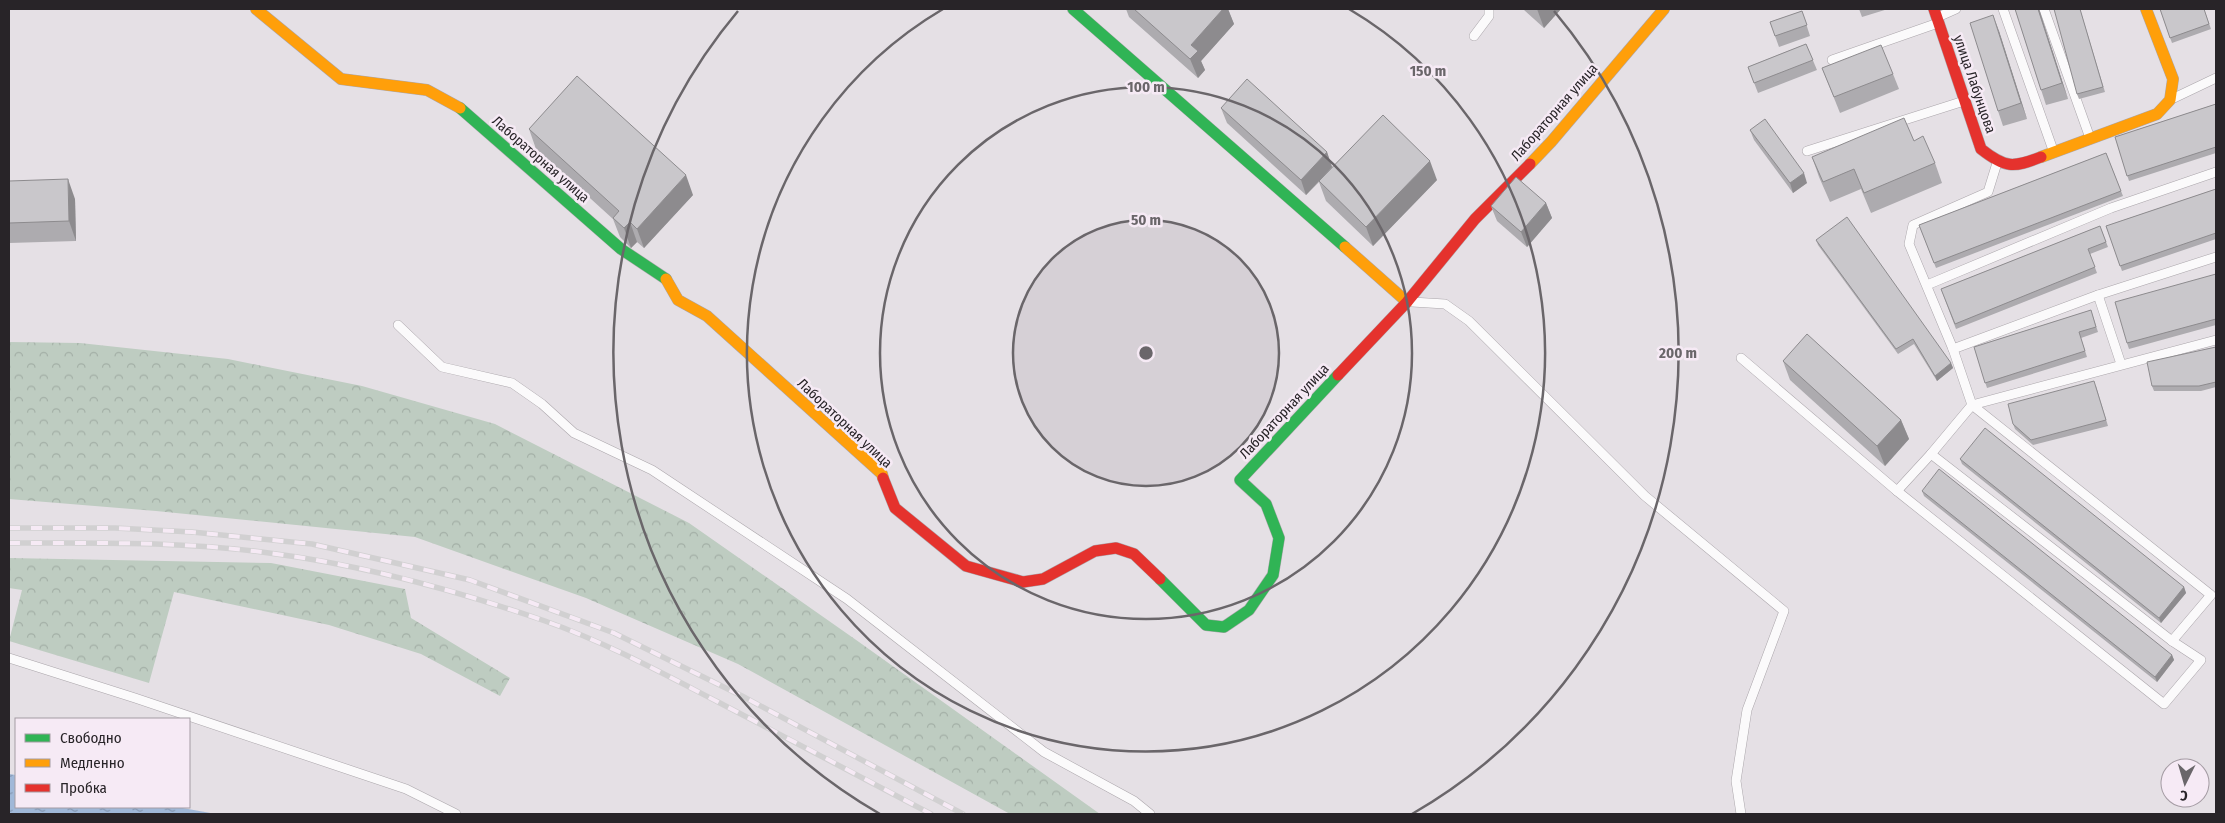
<svg xmlns="http://www.w3.org/2000/svg" width="2225" height="823" font-family="'Fira Sans Condensed',sans-serif">
<style>
.forest{fill:url(#forest-crowns)}
.water{fill:url(#water-ripples)}
.lines{fill:none;stroke-linecap:round;stroke-linejoin:round}
.lane-casing{stroke:#aba6ab;stroke-width:10}
.fast-casing{stroke:#aba6ab;stroke-width:12}
.slow-casing{stroke:#aba6ab;stroke-width:12}
.jam-casing{stroke:#aba6ab;stroke-width:12}
.lane{stroke:#fbfafb;stroke-width:9}
.fast{stroke:#30b455;stroke-width:11}
.slow{stroke:#ff9f0a;stroke-width:11}
.jam{stroke:#e5322d;stroke-width:11}
.rail-casing{stroke:#d1d0d1;stroke-width:5.5}
.rail{stroke:#f6eaf5;stroke-width:4;stroke-dasharray:11;stroke-linecap:butt}
.wall{fill:#adabaf}
.shaded-wall{fill:#8d8b8e}
.building{fill:#c9c7cb;stroke:#8d8b8e}
.ring{fill:none;stroke:#6a666a;stroke-width:2.5}
.labels{text-anchor:middle;stroke-width:5;stroke-linejoin:round;paint-order:stroke}
.street-label{font-size:14px;fill:#282428;stroke:#f6eaf5}
.centre{fill:#6a666a;stroke:#f6eaf5;stroke-width:2.5}
.ring-label{font-size:15px;text-anchor:middle;font-weight:bold;fill:#6a666a;stroke:#f6eaf5;stroke-width:5;stroke-linejoin:round;paint-order:stroke}
</style>
<defs>
<pattern id="forest-crowns" width="20" height="18" patternUnits="userSpaceOnUse" patternTransform="scale(1.25)"><rect width="20" height="18" fill="#beccc1"/><path d="M2 6a3 3 0 1 1 6 0M12 15a3 3 0 1 1 6 0" fill="none" stroke="#a3afa6"/></pattern>
<pattern id="water-ripples" width="26" height="14" patternUnits="userSpaceOnUse" patternTransform="scale(1.25)"><rect width="26" height="14" fill="#a0b8d8"/><path d="M2 4q2-2 4 0t4 0M15 11q2-2 4 0t4 0" fill="none" stroke="#8295af"/></pattern>
</defs>
<rect width="100%" height="100%" fill="#e5e0e5"/>
<g class="forest">
<path d="M9 342 80 343 228 359 362 386 495 424 689 523 859 642 1100 814H1010L738 664 586 598 415 537 156 511 9 499Z"/>
<path d="M9 558 271 563 405 589 411 618 510 678 500 696 421 654 329 625 174 592 149 683 9 641 22 590 9 588Z"/>
</g>
<path class="water" d="M9 774 16 775V807H177L216 814H9Z"/>
<g class="lines">
<g class="lane-casing">
<g id="lane">
<path d="M2003 9 2053 150"/>
<path d="M2044 9 2090 138"/>
<path d="M1938 17 1956 9"/>
<path d="M1474 36 1489 16V9"/>
<path d="M1832 60 1938 23"/>
<path d="M2174 98 2216 78"/>
<path d="M1807 151 1964 101"/>
<path d="M1997 163 1988 192 1913 225 1909 244 1953 349 2098 295 2216 257"/>
<path d="M1927 285 2111 208 2216 172"/>
<path d="M2098 295 2121 364"/>
<path d="M1412 302 1445 304 1469 321 1645 496 1784 611 1747 710 1736 781 1741 814"/>
<path d="M398 325 442 367 512 383 542 404 574 433 652 470 847 599 1044 752 1134 801 1150 814"/>
<path d="M1953 349 1972 405 2211 595 2172 641 1931 454 1972 405 2216 340"/>
<path d="M1741 358 1897 491"/>
<path d="M1931 454 1897 491 2164 704 2201 660 2172 641"/>
<path d="M9 658 135 698 406 789 456 814"/>
</g>
</g>
<g class="fast-casing">
<g id="fast">
<path d="M1073 9 1345 247"/>
<path d="M460 108 621 249 666 279"/>
<path d="M1160 579 1206 625 1224 627 1249 610 1273 575 1279 538 1266 504 1240 480 1338 375"/>
</g>
</g>
<g class="slow-casing">
<g id="slow">
<path d="M256 9 341 79 427 90 460 108"/>
<path d="M2041 157 2157 114 2170 100 2173 79 2146 9"/>
<path d="M1530 164 1551 142 1664 9"/>
<path d="M1345 247 1407 302"/>
<path d="M666 279 678 300 707 316 882 474 883 478"/>
</g>
</g>
<g class="jam-casing">
<g id="jam">
<path d="M1934 9 1981 149C2005 168 2013 168 2041 157"/>
<path d="M1338 375 1407 302 1475 219 1530 164"/>
<path d="M883 478 895 508 966 566 1023 582 1043 579 1095 551 1116 548 1134 554 1160 579"/>
</g>
</g>
<use href="#lane" class="lane"/>
<use href="#fast" class="fast"/>
<use href="#slow" class="slow"/>
<use href="#jam" class="jam"/>
<g class="rail-casing">
<g id="rail">
<path d="M9 528H115L192 532 312 544 470 580 614 633 742 696 963 814"/>
<path d="M9 543C95 543 183 541 269 553 363 565 455 590 545 621 605 642 662 673 718 702 789 739 860 776 931 814"/>
</g>
</g>
<use href="#rail" class="rail"/>
</g>
<g class="wall">
<path d="M1126 9H1228L1234 24 1201 61 1205 70 1198 78 1129 17Z"/>
<path d="M1523 9H1561L1544 28Z"/>
<path d="M1859 9H1888L1862 17Z"/>
<path d="M2015 9H2039L2068 99 2046 105Z"/>
<path d="M2080 9 2105 92 2079 99 2077 94Z"/>
<path d="M2160 9H2204L2211 29 2172 43Z"/>
<path d="M1802 11 1810 36 1779 47 1770 22Z"/>
<path d="M1999 31 2027 119 2003 126 1998 111Z"/>
<path d="M1806 44 1817 70 1758 93 1748 67Z"/>
<path d="M1822 68 1893 74 1899 89 1840 113Z"/>
<path d="M2216 104V153L2129 181 2115 137Z"/>
<path d="M1221 108 1327 152 1332 167 1437 180 1373 246 1326 201 1319 182 1306 195 1227 123Z"/>
<path d="M529 129 693 195 644 248 637 242 631 248 620 237 613 219 536 149Z"/>
<path d="M1750 130 1807 183 1793 193 1754 140Z"/>
<path d="M1914 141 1935 163 1942 183 1871 213 1861 189 1830 202 1819 177 1812 157Z"/>
<path d="M2106 153 2123 196 1936 268 1919 225Z"/>
<path d="M9 181 75 199 76 241 9 243Z"/>
<path d="M2216 189V239L2122 271 2106 226Z"/>
<path d="M1546 203 1552 218 1527 247 1497 221 1491 206Z"/>
<path d="M2100 226 2108 247 2090 254 2097 273 1956 329 1941 289Z"/>
<path d="M1816 240 1951 363 1953 368 1937 381 1914 344 1898 354 1818 245Z"/>
<path d="M2216 274V325L2129 349 2127 343Z"/>
<path d="M2091 310 2098 332 2081 338 2087 357 1987 388 1974 347Z"/>
<path d="M2216 347V387L2201 391H2154L2152 386Z"/>
<path d="M1783 361 1901 420 1909 439 1885 466 1790 380Z"/>
<path d="M2096 386 2108 426 2033 445 2015 429 2013 424Z"/>
<path d="M1960 459 2184 587 2186 593 2161 623 1962 464Z"/>
<path d="M1922 491 2172 655 2174 660 2157 682 1924 496Z"/>
</g>
<g class="shaded-wall">
<path d="M1223 9H1228L1234 24 1201 61 1205 70 1198 78 1190 59 1191 45Z"/>
<path d="M1537 9H1561L1544 28Z"/>
<path d="M2038 9H2039L2068 99 2062 83Z"/>
<path d="M1993 15 1999 31 2027 119 2021 103Z"/>
<path d="M1327 152 1332 167 1306 195 1301 180Z"/>
<path d="M1430 161 1437 180 1373 246 1366 227Z"/>
<path d="M1804 173 1807 183 1793 193 1790 183Z"/>
<path d="M686 175 693 195 644 248 637 229Z"/>
<path d="M68 179 75 199 76 241 69 221Z"/>
<path d="M1546 203 1552 218 1527 247 1521 232Z"/>
<path d="M630 222 637 242 631 248 624 228Z"/>
<path d="M1951 363 1953 368 1937 381 1935 376Z"/>
<path d="M1901 420 1909 439 1885 466 1877 446Z"/>
<path d="M2184 587 2186 593 2161 623 2159 618Z"/>
<path d="M2172 655 2174 660 2157 682 2155 677Z"/>
</g>
<g class="building">
<path d="M1134 9H1223L1191 45 1198 51 1190 59Z"/>
<path d="M2015 9H2038L2062 83 2041 90Z"/>
<path d="M2054 9H2080L2103 87 2077 94Z"/>
<path d="M2160 9H2204L2209 24 2170 38Z"/>
<path d="M1802 11 1807 25 1775 36 1770 22Z"/>
<path d="M1993 15 2021 103 1998 111 1970 23Z"/>
<path d="M1806 44 1813 60 1754 83 1748 67Z"/>
<path d="M1881 45 1893 74 1834 97 1822 68Z"/>
<path d="M577 76 686 175 637 229 630 222 624 228 613 218 619 211 529 129Z"/>
<path d="M1247 79 1327 152 1301 180 1221 108Z"/>
<path d="M2216 104V147L2127 176 2115 137Z"/>
<path d="M1383 115 1430 161 1366 227 1319 181Z"/>
<path d="M1904 118 1914 141 1923 136 1935 163 1864 193 1854 169 1823 182 1812 157Z"/>
<path d="M1765 119 1804 173 1790 183 1750 130Z"/>
<path d="M2106 153 2121 191 1934 263 1919 225Z"/>
<path d="M1516 177 1546 203 1521 232 1491 206Z"/>
<path d="M68 179 69 221 9 223V181Z"/>
<path d="M2216 189V233L2120 266 2106 226Z"/>
<path d="M1847 217 1951 363 1935 376 1913 339 1896 349 1816 240Z"/>
<path d="M2100 226 2106 242 2088 249 2095 267 1955 324 1941 289Z"/>
<path d="M2216 274V319L2127 343 2115 302Z"/>
<path d="M2091 310 2096 327 2079 332 2085 351 1985 383 1974 347Z"/>
<path d="M1807 334 1901 420 1877 446 1783 361Z"/>
<path d="M2216 347V382L2199 386H2152L2147 362Z"/>
<path d="M2094 381 2106 420 2031 440 2013 424 2008 404Z"/>
<path d="M1985 428 2184 587 2159 618 1960 459Z"/>
<path d="M1939 469 2172 655 2155 677 1922 491Z"/>
</g>
<circle cx="1146" cy="353" r="133" fill="#6a666a" fill-opacity=".12"/>
<g class="ring">
<circle cx="1146" cy="353" r="133"/>
<circle cx="1146" cy="353" r="266"/>
<path d="M1349 9A399 399 0 1 1 943 9"/>
<path d="M880 814A532 532 0 0 1 738 11M1554 11A532 532 0 0 1 1412 814"/>
</g>
<g class="labels">
<g class="street-label">
<text transform="translate(1975 84) rotate(71)" y="5">улица Лабунцова</text>
<text transform="translate(1554 112) rotate(-49)" y="5">Лабораторная улица</text>
<text transform="translate(541 159) rotate(41)" y="5">Лабораторная улица</text>
<text transform="translate(1284 411) rotate(-47)" y="5">Лабораторная улица</text>
<text transform="translate(845 423) rotate(43)" y="5">Лабораторная улица</text>
</g>
</g>
<circle cx="1146" cy="353" r="8" class="centre"/>
<g class="ring-label">
<text x="1428" y="76">150 m</text>
<text x="1146" y="92">100 m</text>
<text x="1146" y="225">50 m</text>
<text x="1678" y="358">200 m</text>
</g>
<rect width="2225" height="823" fill="none" stroke="#282428" stroke-width="20"/>
<rect x="15" y="718" width="175" height="90" fill="#f6eaf5" stroke="#a49ba3"/>
<rect x="25" y="734" width="25" height="8" fill="#30b455" stroke="#a49ba3"/>
<text x="60" y="743" font-size="15" fill="#282428">Свободно</text>
<rect x="25" y="759" width="25" height="8" fill="#ff9f0a" stroke="#a49ba3"/>
<text x="60" y="768" font-size="15" fill="#282428">Медленно</text>
<rect x="25" y="784" width="25" height="8" fill="#e5322d" stroke="#a49ba3"/>
<text x="60" y="793" font-size="15" fill="#282428">Пробка</text>
<g transform="translate(2185 783) rotate(185)"><circle r="24" fill="#f6eaf5" stroke="#a49ba3"/>
<path d="M0-4L9 19L0 12L-9 19Z" fill="#6a666a"/>
<text y="-8" font-size="14" font-weight="bold" text-anchor="middle" fill="#282428">С</text>
</g>
</svg>
